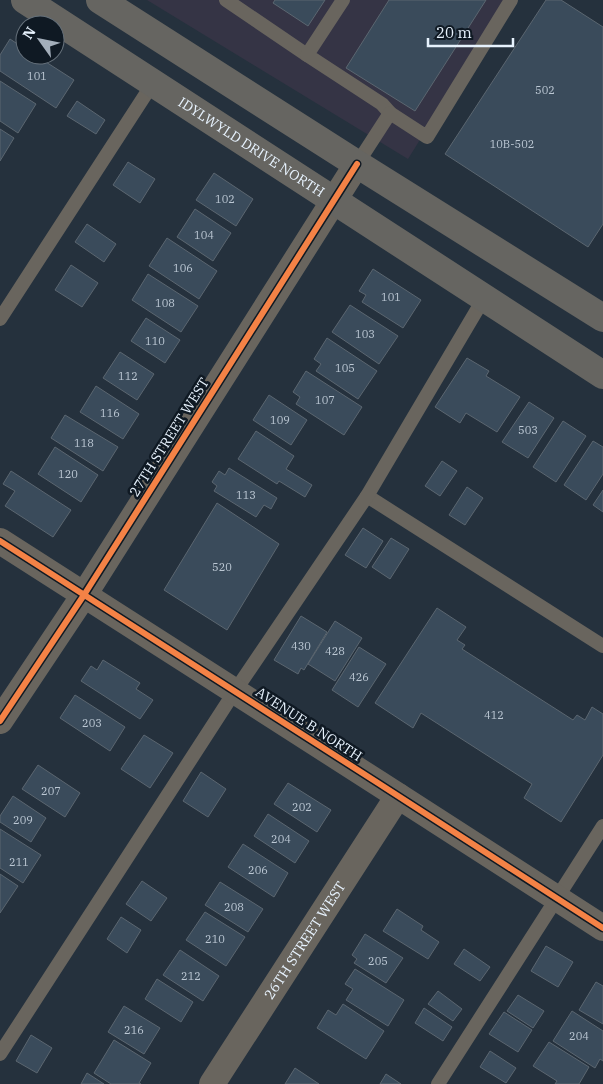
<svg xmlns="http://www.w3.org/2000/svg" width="603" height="1084" font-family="'IBM Plex Serif',serif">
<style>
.commercial{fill:#353445}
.building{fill:#3a4b5b;stroke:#5b6670}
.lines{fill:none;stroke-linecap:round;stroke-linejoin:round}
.lane{stroke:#69655e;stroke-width:14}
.street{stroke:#69655e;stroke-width:26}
.primary{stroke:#666561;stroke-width:28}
.cycleway-casing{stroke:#0f1923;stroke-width:9}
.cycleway{stroke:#f48246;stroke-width:6}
.labels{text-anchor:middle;stroke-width:5;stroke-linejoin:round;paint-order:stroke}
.number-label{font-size:11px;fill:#bcc8d4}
.street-label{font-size:14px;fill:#e7f2fd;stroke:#0f1923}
</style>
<rect width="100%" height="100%" fill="#25313d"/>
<path class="commercial" d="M147 0H507L408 159Z"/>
<g class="building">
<path d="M275 0H325L308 26 273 3Z"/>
<path d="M389 0H486L415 111 346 68Z"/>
<path d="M546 0H561L603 27V224L588 247 445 154Z"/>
<path d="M10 39 25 49V55H35L74 80 56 108 0 71V55Z"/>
<path d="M0 81 36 104 18 133 0 121Z"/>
<path d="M77 101 105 120 96 134 67 116Z"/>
<path d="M0 129 14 138 0 161Z"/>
<path d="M128 162 155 179 140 203 113 185Z"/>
<path d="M214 173 253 199 236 226 196 200Z"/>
<path d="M195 209 231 233 213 261 177 237Z"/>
<path d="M87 224 116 244 104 262 75 242Z"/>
<path d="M167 238 217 271 199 299 149 266Z"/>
<path d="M71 265 98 283 82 307 55 290Z"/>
<path d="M373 269 421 300 403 328 362 302 366 295 359 291Z"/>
<path d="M148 274 198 306 181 332 132 300Z"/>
<path d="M350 305 398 336 379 364 332 332Z"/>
<path d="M146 318 180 340 165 363 131 341Z"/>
<path d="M327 338 377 371 358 399 316 371 321 364 314 359Z"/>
<path d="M120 352 154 374 137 400 103 378Z"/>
<path d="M467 358 489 371 486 376 520 397 497 432 466 413 460 423 435 407Z"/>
<path d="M306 371 362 407 344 435 296 404 300 397 293 392Z"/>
<path d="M96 386 139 414 123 439 80 412Z"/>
<path d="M269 395 307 420 291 445 253 420Z"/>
<path d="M529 402 554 418 528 458 502 442Z"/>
<path d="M65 415 118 447 103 471 51 438Z"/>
<path d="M563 421 586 436 556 482 533 467Z"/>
<path d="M256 431 294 456 286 469 312 485 305 497 279 481 277 484 238 459Z"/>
<path d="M593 441 603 447V474L586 500 564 485Z"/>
<path d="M55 447 98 475 81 502 38 474Z"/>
<path d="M442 461 457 471 440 496 425 486Z"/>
<path d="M229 468 277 498 271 509 264 505 256 517 214 491 217 486 212 482 219 471 225 475Z"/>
<path d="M11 471 71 510 53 537 5 506 15 491 3 484Z"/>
<path d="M467 487 483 498 465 525 449 515Z"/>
<path d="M603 490V512L593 505Z"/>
<path d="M217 503 279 544 227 630 164 590Z"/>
<path d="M363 528 383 541 366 568 345 555Z"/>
<path d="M391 538 409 549 390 579 372 567Z"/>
<path d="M437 608 466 627 457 640 465 645 462 649 573 720 577 715 585 720 592 707 603 714V755L561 822 524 798 532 784 421 713 413 728 375 703Z"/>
<path d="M301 616 327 632 304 670 301 668 298 674 274 660Z"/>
<path d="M335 621 362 638 335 681 308 664Z"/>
<path d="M359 647 386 664 358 707 332 690Z"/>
<path d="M103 660 140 683 136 689 153 700 140 719 81 681 91 666 97 670Z"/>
<path d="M75 695 125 727 110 751 60 718Z"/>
<path d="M144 735 173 753 150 788 121 769Z"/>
<path d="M38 765 80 793 65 817 22 789Z"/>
<path d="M201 772 226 789 208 817 183 801Z"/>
<path d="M288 783 331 810 317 832 274 804Z"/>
<path d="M13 796 46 818 31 842 0 822V816Z"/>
<path d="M268 814 309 841 295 863 254 836Z"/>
<path d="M0 829 41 855 23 883 0 868Z"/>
<path d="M243 844 288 873 274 897 228 867Z"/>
<path d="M0 874 18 886 0 913Z"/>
<path d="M142 881 167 898 151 921 126 904Z"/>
<path d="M220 882 263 909 248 932 205 905Z"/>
<path d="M397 909 423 926 421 930 439 942 428 959 383 931Z"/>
<path d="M205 912 245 937 226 966 186 940Z"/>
<path d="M121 917 141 930 127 953 107 939Z"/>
<path d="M365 934 403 958 386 983 354 963 357 959 352 955Z"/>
<path d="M546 946 573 962 558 987 531 971Z"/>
<path d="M464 949 490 967 480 981 454 964Z"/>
<path d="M180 950 219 976 203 1001 163 975Z"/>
<path d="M355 969 404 1000 388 1026 346 1000 353 989 345 984Z"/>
<path d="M157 979 193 1002 181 1022 145 999Z"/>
<path d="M596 982 603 986V1024L579 1010Z"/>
<path d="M438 991 462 1009 453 1021 428 1004Z"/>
<path d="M518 995 544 1011 533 1028 507 1011Z"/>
<path d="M343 1004 384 1031 366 1059 317 1028 328 1010 336 1015Z"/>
<path d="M124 1006 160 1028 144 1054 108 1032Z"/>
<path d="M424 1008 452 1027 443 1041 415 1023Z"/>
<path d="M572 1011 603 1031V1061L600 1059 595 1068 553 1041Z"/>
<path d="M504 1012 532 1030 518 1052 489 1034Z"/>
<path d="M31 1035 52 1048 37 1073 16 1061Z"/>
<path d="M114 1040 151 1063 139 1083 141 1084H111L94 1073Z"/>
<path d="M549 1042 589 1067 579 1084H555L557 1081 533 1066Z"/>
<path d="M490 1051 516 1068 506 1083 480 1067Z"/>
<path d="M295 1068 319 1084H285Z"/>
<path d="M87 1073 104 1084H81Z"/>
<path d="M386 1074 401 1084H380Z"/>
</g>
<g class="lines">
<g class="lane">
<path d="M226 0 307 55"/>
<path d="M343 0 307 55 382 104 390 113"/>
<path d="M357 164 390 113 427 137 511 0"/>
<path d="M0 319 153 83"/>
<path d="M367 496 603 646"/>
<path d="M0 1054 235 691 367 496 484 298"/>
<path d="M438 1084 603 826"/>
</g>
<g class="street">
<path d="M0 541 378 783 603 928"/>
<path d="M0 721 84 595 357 164"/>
<path id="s1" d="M212 1084 398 796"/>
</g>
<g class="primary">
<path id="s2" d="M25 0 603 375"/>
<path d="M100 0 357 164 603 318"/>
</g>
<g class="cycleway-casing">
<g id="cycleway">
<path d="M0 541 378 783 603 928"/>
<path d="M0 721 84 595 357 164"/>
</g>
</g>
<use href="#cycleway" class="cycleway"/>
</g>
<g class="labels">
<g class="number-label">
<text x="37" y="80">101</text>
<text x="545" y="94">502</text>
<text x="512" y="148">10B-502</text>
<text x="225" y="203">102</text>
<text x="204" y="239">104</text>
<text x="183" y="272">106</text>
<text x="391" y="301">101</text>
<text x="165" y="307">108</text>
<text x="365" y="338">103</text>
<text x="155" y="345">110</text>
<text x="345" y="372">105</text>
<text x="128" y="380">112</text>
<text x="325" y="404">107</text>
<text x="110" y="417">116</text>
<text x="280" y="424">109</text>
<text x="528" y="434">503</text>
<text x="84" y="447">118</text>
<text x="68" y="478">120</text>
<text x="246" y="499">113</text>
<text x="222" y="571">520</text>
<text x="301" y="650">430</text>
<text x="335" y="655">428</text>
<text x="359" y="681">426</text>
<text x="494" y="719">412</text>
<text x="92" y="727">203</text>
<text x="51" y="795">207</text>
<text x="302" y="811">202</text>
<text x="23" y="824">209</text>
<text x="281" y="843">204</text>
<text x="19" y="866">211</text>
<text x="258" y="874">206</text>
<text x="234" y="911">208</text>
<text x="215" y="943">210</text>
<text x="378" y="965">205</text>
<text x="191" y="980">212</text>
<text x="134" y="1034">216</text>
<text x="579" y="1040">204</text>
</g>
<g class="street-label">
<text dy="5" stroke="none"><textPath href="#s2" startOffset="270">IDYLWYLD DRIVE NORTH</textPath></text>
<text transform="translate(169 437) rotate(-58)" y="5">27TH STREET WEST</text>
<text transform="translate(309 724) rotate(33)" y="5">AVENUE B NORTH</text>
<text dy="5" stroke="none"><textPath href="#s1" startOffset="171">26TH STREET WEST</textPath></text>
</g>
</g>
<g transform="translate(40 40) rotate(303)"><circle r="24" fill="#0f1923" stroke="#65707a"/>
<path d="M0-4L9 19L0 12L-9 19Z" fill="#a3aeba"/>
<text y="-8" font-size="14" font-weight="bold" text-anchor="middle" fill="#e7f2fd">N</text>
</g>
<path d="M428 38v8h85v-8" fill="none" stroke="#e7f2fd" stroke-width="2.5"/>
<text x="436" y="38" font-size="15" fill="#e7f2fd" stroke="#0f1923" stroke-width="4" paint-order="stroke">20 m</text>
</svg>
